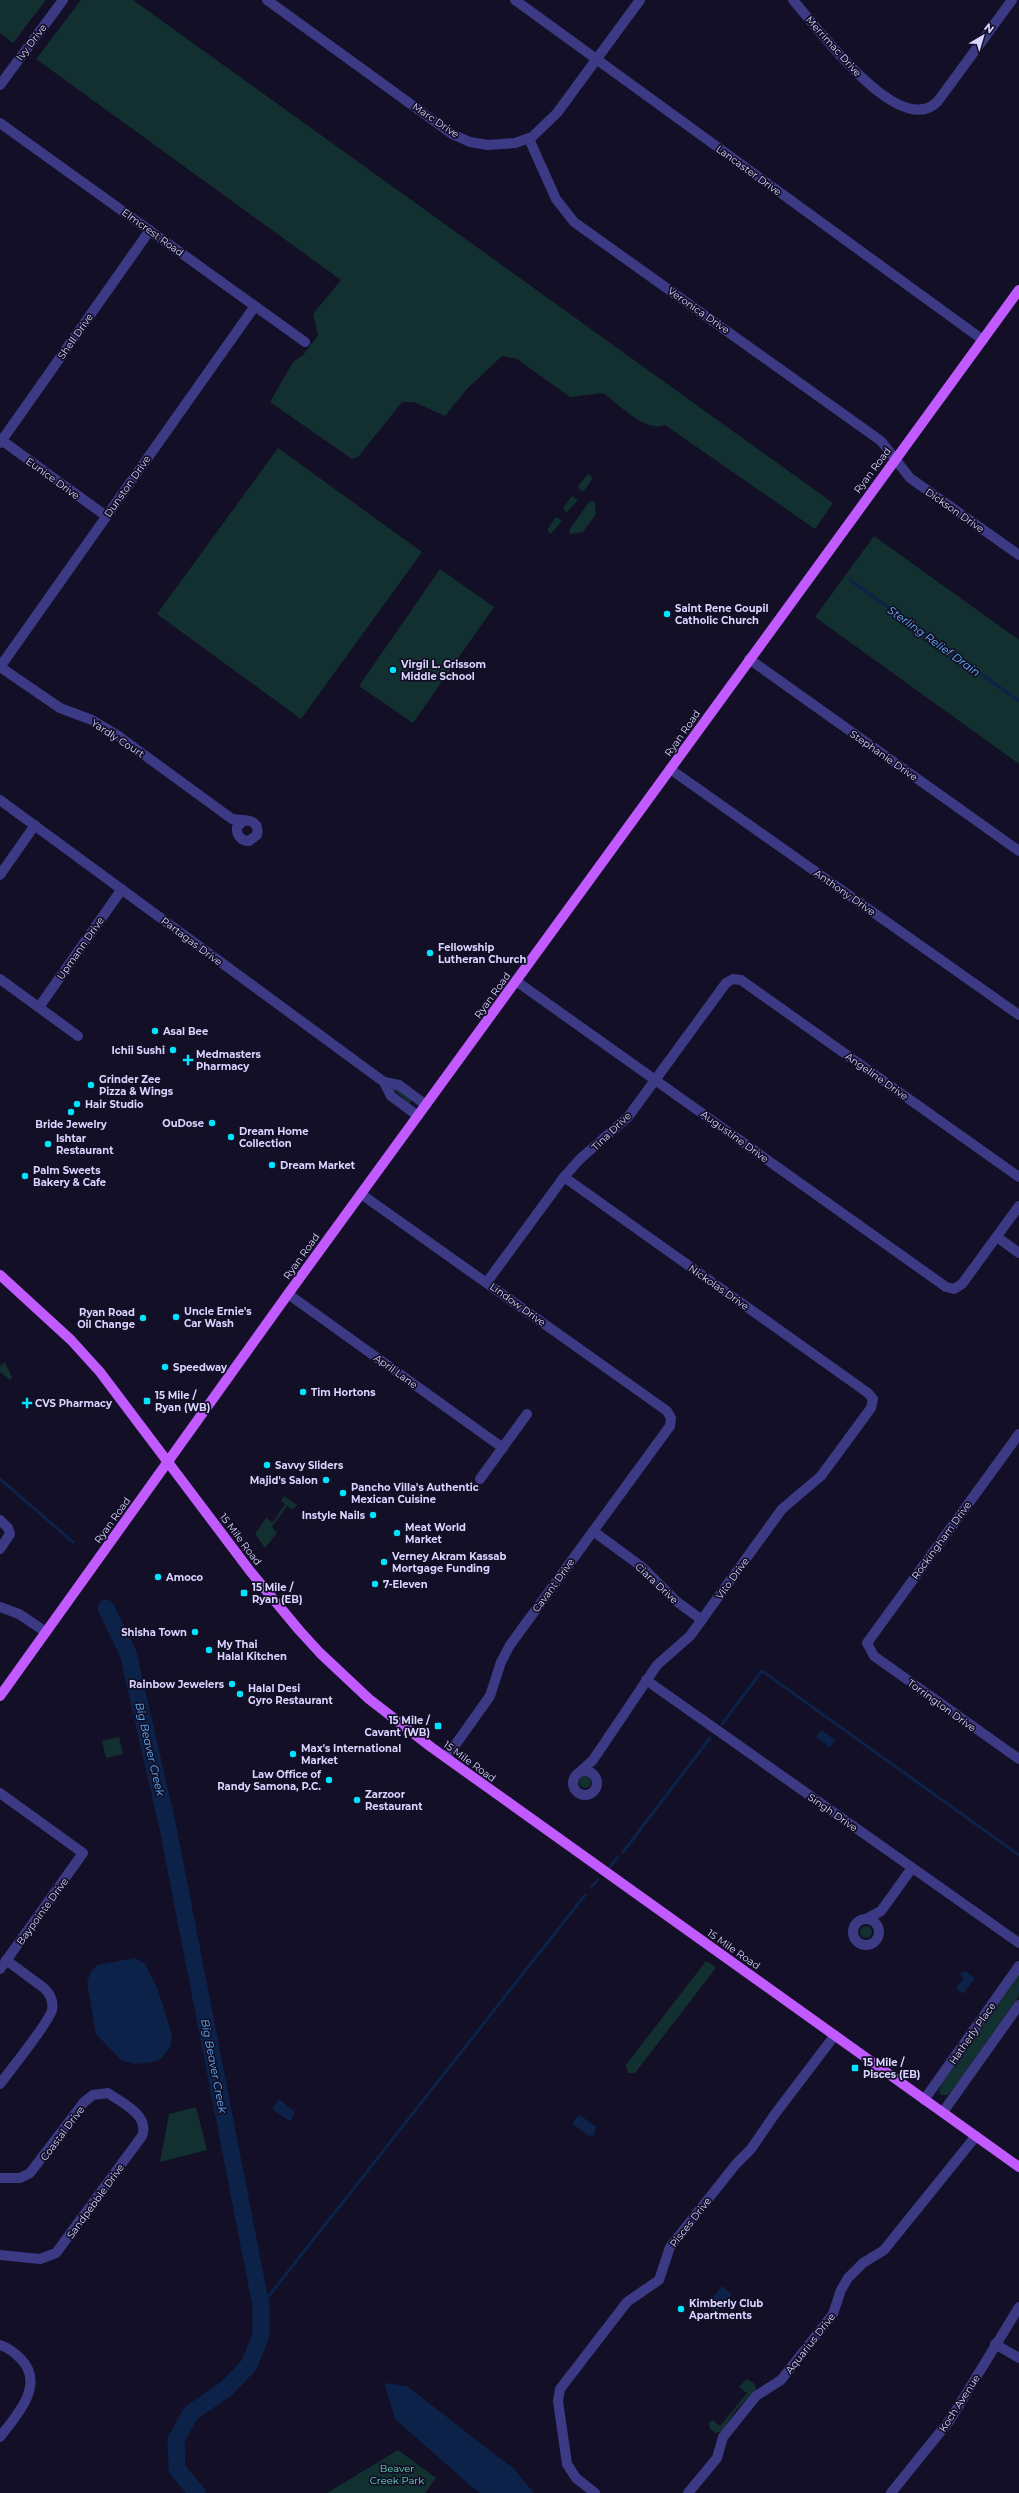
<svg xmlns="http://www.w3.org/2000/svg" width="1019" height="2493" font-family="Montserrat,sans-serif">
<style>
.green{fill:#12302f}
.water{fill:#0c2248}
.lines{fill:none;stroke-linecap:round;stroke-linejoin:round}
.stream{stroke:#0c2248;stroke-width:3}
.river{stroke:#0c2248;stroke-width:17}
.minor{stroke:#3d3a85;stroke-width:10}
.major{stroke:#c25bff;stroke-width:10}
.poi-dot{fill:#00e5ff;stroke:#130f26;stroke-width:1.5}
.labels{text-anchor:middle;stroke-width:3.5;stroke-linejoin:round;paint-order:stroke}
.street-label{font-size:10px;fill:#d9d4ff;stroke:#130f26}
.poi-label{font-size:10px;font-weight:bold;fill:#d9d4ff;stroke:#130f26;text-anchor:start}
.park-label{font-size:10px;fill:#5fe0c0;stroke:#130f26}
.water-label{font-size:11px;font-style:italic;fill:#62b6ff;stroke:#130f26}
</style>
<rect width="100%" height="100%" fill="#130f26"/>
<g class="green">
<path d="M0 0H46L13 43 0 33Z"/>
<path d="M81 0H133L833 503 815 529 665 425C645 433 619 404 603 393L570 397 517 359 502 356 466 390 445 416 414 402H402L358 457 352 459 270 402 293 362 303 355 318 335 313 314 341 280 36 59Z"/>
<path d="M278 448 422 552 301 719 157 614Z"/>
<path d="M588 474 593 478 584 491 580 490 578 486Z"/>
<path d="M572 496 578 500 566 513 563 508Z"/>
<path d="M592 501 595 503 596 514 583 532 570 534 569 530 589 502Z"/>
<path d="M556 517 562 521 551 534 547 530Z"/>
<path d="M874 536 1019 640V764L815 617Z"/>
<path d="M440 569 494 607 413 723 359 686Z"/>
<path d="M392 1088H395L411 1100V1102L409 1103Z"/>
<path d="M5 1362 12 1377 10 1380 0 1372V1366Z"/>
<path d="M284 1496 297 1505 293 1510 287 1506 272 1527 277 1533 265 1548 255 1534 266 1518 273 1522 285 1504 281 1501Z"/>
<path d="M119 1737 123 1754 106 1758 102 1741Z"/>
<circle cx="585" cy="1782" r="6"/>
<circle cx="866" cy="1932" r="6"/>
<path d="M706 1961 715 1966V1969L635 2073H628L626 2065Z"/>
<path d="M1019 1974V1996L951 2092 947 2095H941L939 2090 941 2085Z"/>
<path d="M196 2107 207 2150 160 2162 169 2114Z"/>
<path d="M747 2379 755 2384 756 2389 736 2410 721 2432 715 2433 710 2429 709 2424 712 2420 720 2426 747 2393 739 2387Z"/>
<path d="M398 2450 436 2478 425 2493H327Z"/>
</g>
<g class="water">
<path d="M821 1730 835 1740 830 1747 816 1737Z"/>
<path d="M135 1958 145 1964 158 1990 172 2035 170 2047 162 2058 153 2062 136 2064 122 2061 96 2034 87 1982 91 1972 97 1965Z"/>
<path d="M965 1971 975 1978 963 1994 956 1988 963 1979 960 1974Z"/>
<path d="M279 2099 295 2112 291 2120 289 2121 272 2109Z"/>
<path d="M580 2115 596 2127 594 2135 589 2136 573 2124 574 2120Z"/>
<path d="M722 2286 732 2294 716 2313 706 2306Z"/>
<path d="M384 2383 407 2386 514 2469 534 2493H481L472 2487 395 2419Z"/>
</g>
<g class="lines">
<g class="stream">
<path d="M850 580 1019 701"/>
<path d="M0 1479 73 1542"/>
<path d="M722 1724 762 1671 1019 1855"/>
<path d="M623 1852 710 1738"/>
<path d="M610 1867 618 1857"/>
<path d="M591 1887 598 1880"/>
<path d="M261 2306 585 1895"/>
</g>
<path class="river" d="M106 1608 128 1653 168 1828 261 2306V2335L249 2365 226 2389 191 2413 176 2440 177 2469 197 2493"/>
<g class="minor">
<path d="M267 0 452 134 470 142 488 145 515 143 532 137 557 113 640 0"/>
<path d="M515 0 983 340"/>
<path d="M793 0C816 26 900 142 938 101L1012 0"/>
<path d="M0 85 63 0"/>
<path d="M0 123 305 342"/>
<path d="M529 139 556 199 574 222 881 441 910 478 1019 555"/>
<path d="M0 439 106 516"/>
<path d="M0 443 150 230"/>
<path d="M749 659 1019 851"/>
<path d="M0 667 255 306"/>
<path d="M0 667 60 708 92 720 117 735 232 819C242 821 261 817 257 835L249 841C241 841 236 835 237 827L244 820"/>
<path d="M670 769 1019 1015"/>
<path d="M0 800 384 1082 391 1096 418 1116"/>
<path d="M0 875 35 825"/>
<path d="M0 979 78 1036"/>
<path d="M516 981 946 1287 954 1289 962 1284 1019 1206"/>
<path d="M39 1007 122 889"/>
<path d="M384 1082 399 1085 426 1105"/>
<path d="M564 1177 868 1393 873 1399 871 1408 821 1476 782 1509 690 1636 657 1665 593 1760 581 1771"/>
<path d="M361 1194 667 1411 671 1418 670 1426 510 1645 501 1662 490 1696 446 1758"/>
<path d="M997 1237 1019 1253"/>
<path d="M487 1282 564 1177 580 1159 628 1117 726 983 733 979 741 980 1019 1177"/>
<path d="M288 1294 503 1448"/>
<path d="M1019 1434 867 1643 874 1656 1019 1759"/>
<path d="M480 1479 527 1414"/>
<path d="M0 1520 8 1528 10 1534 0 1549"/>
<path d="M593 1531 642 1567 676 1601 702 1620"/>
<path d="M0 1607 19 1614 46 1632"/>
<path d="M646 1680 1019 1943"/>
<circle cx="585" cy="1783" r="12"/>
<path d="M0 1793 83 1853 0 1969"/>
<circle cx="866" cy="1932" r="13"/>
<path d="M866 1919 881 1911 912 1868"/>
<path d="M0 2084C11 2069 48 2024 52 2010 54 2001 50 1994 44 1988L6 1960"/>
<path d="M924 2100 1019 1966"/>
<path d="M943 2112 1019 2005"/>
<path d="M0 2178H20L30 2173 84 2102 93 2095 108 2093C122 2103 150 2115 142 2136L56 2253 40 2259 0 2255"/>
<path d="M995 2344 1019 2358"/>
<path d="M0 2345C8 2347 15 2353 21 2359 46 2385 16 2416 0 2437"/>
<path d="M595 2493 576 2478 567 2464 558 2401 560 2389 627 2302 659 2280 670 2247 736 2164 751 2149 775 2114 835 2035"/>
<path d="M688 2493 717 2458 723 2437 756 2396 781 2380 833 2314 841 2290 848 2278 863 2263 884 2250 976 2136"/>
<path d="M891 2493 950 2420 1019 2307"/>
</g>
<g class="major">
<path d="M0 1275 71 1340 100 1372 250 1571 299 1630 320 1653 369 1699 431 1747 1019 2167"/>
<path d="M0 1696 288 1294 1019 290"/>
</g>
</g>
<g class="poi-dot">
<circle cx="667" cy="614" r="4"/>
<circle cx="393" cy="670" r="4"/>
<circle cx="430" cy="953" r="4"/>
<circle cx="155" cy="1031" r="4"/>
<circle cx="173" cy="1050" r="4"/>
<path d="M186 1054h4v4h4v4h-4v4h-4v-4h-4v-4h4z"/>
<circle cx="91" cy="1085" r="4"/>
<circle cx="77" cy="1104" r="4"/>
<circle cx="71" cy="1112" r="4"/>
<circle cx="212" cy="1123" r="4"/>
<circle cx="231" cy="1137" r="4"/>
<circle cx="48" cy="1144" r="4"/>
<circle cx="272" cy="1165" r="4"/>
<circle cx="25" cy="1176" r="4"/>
<circle cx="176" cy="1317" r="4"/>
<circle cx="143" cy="1318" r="4"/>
<circle cx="165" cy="1367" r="4"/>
<circle cx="303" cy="1392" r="4"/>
<rect x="143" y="1397" width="8" height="8" rx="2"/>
<path d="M25 1397h4v4h4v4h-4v4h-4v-4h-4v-4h4z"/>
<circle cx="267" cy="1465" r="4"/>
<circle cx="326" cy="1480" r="4"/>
<circle cx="343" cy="1493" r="4"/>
<circle cx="373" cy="1515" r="4"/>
<circle cx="397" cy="1533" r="4"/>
<circle cx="384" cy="1562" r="4"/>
<circle cx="158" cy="1577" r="4"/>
<circle cx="375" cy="1584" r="4"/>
<rect x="240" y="1589" width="8" height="8" rx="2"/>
<circle cx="195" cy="1632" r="4"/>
<circle cx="209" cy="1650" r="4"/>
<circle cx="232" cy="1684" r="4"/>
<circle cx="240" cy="1694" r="4"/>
<rect x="434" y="1722" width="8" height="8" rx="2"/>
<circle cx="293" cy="1754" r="4"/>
<circle cx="329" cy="1780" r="4"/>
<circle cx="357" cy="1800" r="4"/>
<rect x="851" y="2064" width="8" height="8" rx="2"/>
<circle cx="681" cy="2309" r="4"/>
</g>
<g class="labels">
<g class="street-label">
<text transform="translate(31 42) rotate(-53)" y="4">Ivy Drive</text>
<text transform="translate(834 46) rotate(48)" y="4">Merrimac Drive</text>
<text transform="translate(436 120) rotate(34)" y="4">Marc Drive</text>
<text transform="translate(749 170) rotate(36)" y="4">Lancaster Drive</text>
<text transform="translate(153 232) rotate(36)" y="4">Elmcrest Road</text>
<text transform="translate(699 310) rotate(35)" y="4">Veronica Drive</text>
<text transform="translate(75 336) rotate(-55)" y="4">Shell Drive</text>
<text transform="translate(872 470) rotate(-53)" y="4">Ryan Road</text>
<text transform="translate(53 478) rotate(36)" y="4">Eunice Drive</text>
<text transform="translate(127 486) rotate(-55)" y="4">Dunston Drive</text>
<text transform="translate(955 510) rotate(35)" y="4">Dickson Drive</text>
<text transform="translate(682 733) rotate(-55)" y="4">Ryan Road</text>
<text transform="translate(118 738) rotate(33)" y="4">Yardly Court</text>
<text transform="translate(884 755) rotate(35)" y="4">Stephanie Drive</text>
<text transform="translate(845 892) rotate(35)" y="4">Anthony Drive</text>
<text transform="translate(192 941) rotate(37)" y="4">Partagas Drive</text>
<text transform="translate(80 948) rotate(-55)" y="4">Upmann Drive</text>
<text transform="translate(492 995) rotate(-54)" y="4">Ryan Road</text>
<text transform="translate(877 1076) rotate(35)" y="4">Angeline Drive</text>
<text transform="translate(611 1131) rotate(-44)" y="4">Tina Drive</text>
<text transform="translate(735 1136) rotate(36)" y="4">Augustine Drive</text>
<text transform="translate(301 1256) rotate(-54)" y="4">Ryan Road</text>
<text transform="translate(719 1287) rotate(35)" y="4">Nickolas Drive</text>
<text transform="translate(518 1304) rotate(36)" y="4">Lindow Drive</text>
<text transform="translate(396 1371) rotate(36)" y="4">April Lane</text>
<text transform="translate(112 1520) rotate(-54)" y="4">Ryan Road</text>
<text transform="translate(241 1539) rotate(53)" y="4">15 Mile Road</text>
<text transform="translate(941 1540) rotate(-54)" y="4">Rockingham Drive</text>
<text transform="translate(732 1578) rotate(-54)" y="4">Vito Drive</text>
<text transform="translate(657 1583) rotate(43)" y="4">Ciara Drive</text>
<text transform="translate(553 1585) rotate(-54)" y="4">Cavant Drive</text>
<text transform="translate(942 1705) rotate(36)" y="4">Torrington Drive</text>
<text transform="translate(470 1761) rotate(36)" y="4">15 Mile Road</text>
<text transform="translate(833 1812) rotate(35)" y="4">Singh Drive</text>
<text transform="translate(42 1911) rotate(-54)" y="4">Baypointe Drive</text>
<text transform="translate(734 1949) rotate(35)" y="4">15 Mile Road</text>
<text transform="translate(972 2033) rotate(-55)" y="4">Hatherly Place</text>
<text transform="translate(62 2133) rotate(-53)" y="4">Coastal Drive</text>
<text transform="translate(95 2201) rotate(-54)" y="4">Sandpebble Drive</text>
<text transform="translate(690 2222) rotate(-52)" y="4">Pisces Drive</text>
<text transform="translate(810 2343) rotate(-52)" y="4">Aquarius Drive</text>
<text transform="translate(959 2403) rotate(-57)" y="4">Koch Avenue</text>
</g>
<g class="poi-label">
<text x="675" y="612">Saint Rene Goupil<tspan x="675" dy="12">Catholic Church</tspan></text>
<text x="401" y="668">Virgil L. Grissom<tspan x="401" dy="12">Middle School</tspan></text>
<text x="438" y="951">Fellowship<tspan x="438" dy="12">Lutheran Church</tspan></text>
<text x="163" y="1035">Asal Bee</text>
<text x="165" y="1054" text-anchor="end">Ichii Sushi</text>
<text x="196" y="1058">Medmasters<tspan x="196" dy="12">Pharmacy</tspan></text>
<text x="99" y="1083">Grinder Zee<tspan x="99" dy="12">Pizza &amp; Wings</tspan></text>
<text x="85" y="1108">Hair Studio</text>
<text x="204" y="1127" text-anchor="end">OuDose</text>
<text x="71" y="1128" text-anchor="middle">Bride Jewelry</text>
<text x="239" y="1135">Dream Home<tspan x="239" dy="12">Collection</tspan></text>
<text x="56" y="1142">Ishtar<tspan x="56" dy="12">Restaurant</tspan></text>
<text x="280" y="1169">Dream Market</text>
<text x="33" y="1174">Palm Sweets<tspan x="33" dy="12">Bakery &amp; Cafe</tspan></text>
<text x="184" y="1315">Uncle Ernie's<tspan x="184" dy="12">Car Wash</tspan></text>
<text x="135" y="1316" text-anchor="end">Ryan Road<tspan x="135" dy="12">Oil Change</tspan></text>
<text x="173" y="1371">Speedway</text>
<text x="311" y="1396">Tim Hortons</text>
<text x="155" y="1399">15 Mile /<tspan x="155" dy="12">Ryan (WB)</tspan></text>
<text x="35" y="1407">CVS Pharmacy</text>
<text x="275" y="1469">Savvy Sliders</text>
<text x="318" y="1484" text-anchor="end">Majid's Salon</text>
<text x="351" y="1491">Pancho Villa's Authentic<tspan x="351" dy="12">Mexican Cuisine</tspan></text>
<text x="365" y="1519" text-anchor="end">Instyle Nails</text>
<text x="405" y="1531">Meat World<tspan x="405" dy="12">Market</tspan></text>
<text x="392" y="1560">Verney Akram Kassab<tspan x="392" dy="12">Mortgage Funding</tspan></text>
<text x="166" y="1581">Amoco</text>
<text x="383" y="1588">7-Eleven</text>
<text x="252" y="1591">15 Mile /<tspan x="252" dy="12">Ryan (EB)</tspan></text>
<text x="187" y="1636" text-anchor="end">Shisha Town</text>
<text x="217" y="1648">My Thai<tspan x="217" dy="12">Halal Kitchen</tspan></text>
<text x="224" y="1688" text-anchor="end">Rainbow Jewelers</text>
<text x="248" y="1692">Halal Desi<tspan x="248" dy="12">Gyro Restaurant</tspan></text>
<text x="430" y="1724" text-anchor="end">15 Mile /<tspan x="430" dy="12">Cavant (WB)</tspan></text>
<text x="301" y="1752">Max's International<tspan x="301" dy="12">Market</tspan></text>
<text x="321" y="1778" text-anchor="end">Law Office of<tspan x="321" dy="12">Randy Samona, P.C.</tspan></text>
<text x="365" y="1798">Zarzoor<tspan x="365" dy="12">Restaurant</tspan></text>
<text x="863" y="2066">15 Mile /<tspan x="863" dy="12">Pisces (EB)</tspan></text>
<text x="689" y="2307">Kimberly Club<tspan x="689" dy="12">Apartments</tspan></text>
</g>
<g class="park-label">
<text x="397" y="2472">Beaver<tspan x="397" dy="12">Creek Park</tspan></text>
</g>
<g class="water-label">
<text transform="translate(934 641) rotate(36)" y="4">Sterling Relief Drain</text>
<text transform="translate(150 1749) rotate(77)" y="4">Big Beaver Creek</text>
<text transform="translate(214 2066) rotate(79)" y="4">Big Beaver Creek</text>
</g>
</g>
<g transform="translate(983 36) rotate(38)" stroke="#130f26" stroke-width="3" paint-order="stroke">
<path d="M0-3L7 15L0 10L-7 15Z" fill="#d9d4ff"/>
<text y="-6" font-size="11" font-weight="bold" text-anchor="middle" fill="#d9d4ff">N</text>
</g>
</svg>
